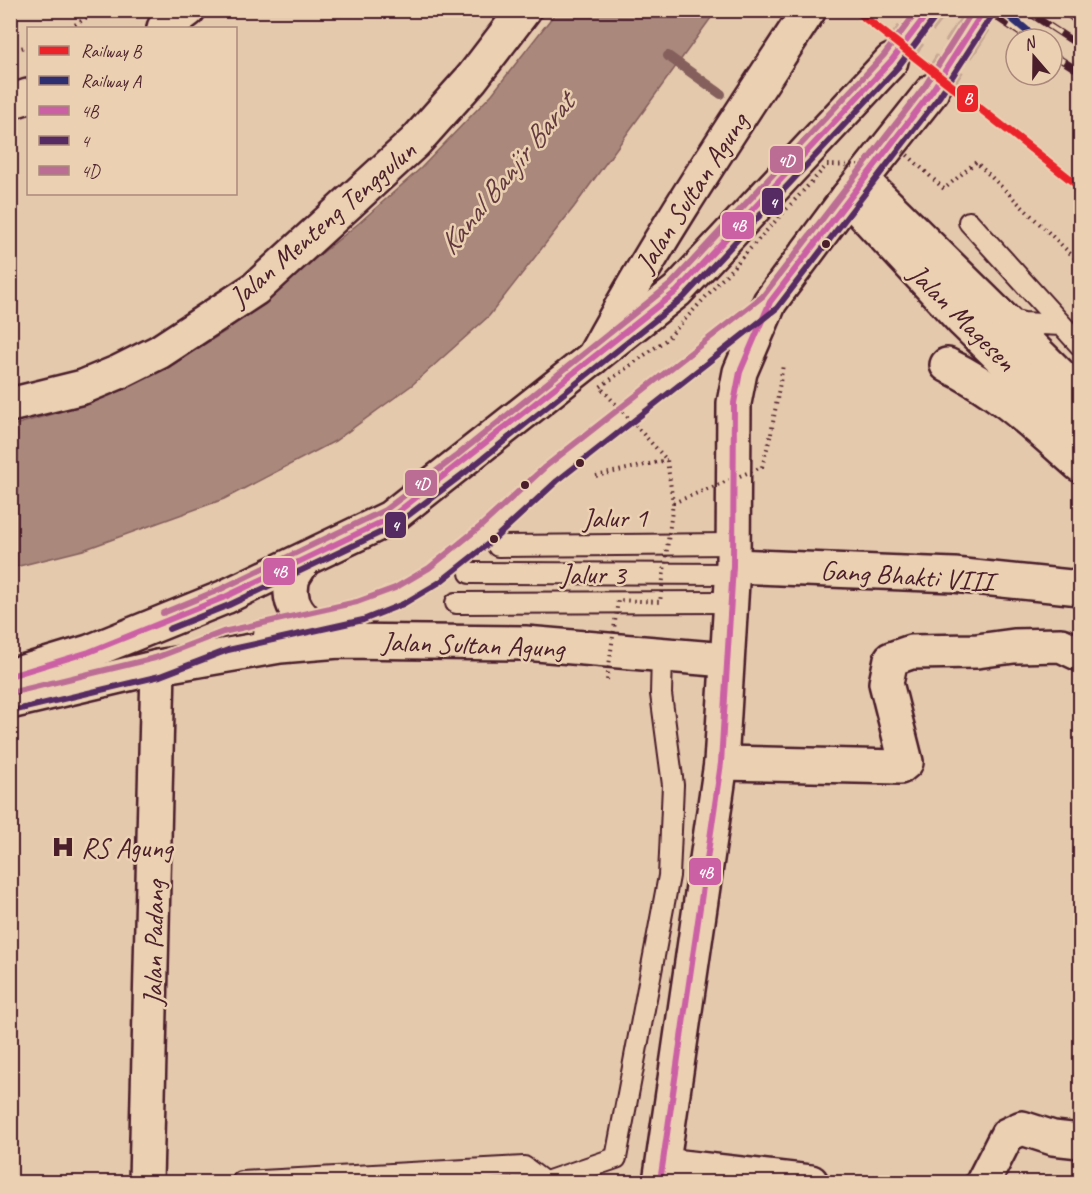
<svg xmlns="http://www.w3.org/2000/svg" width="1091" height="1193" font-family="Caveat,sans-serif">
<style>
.water{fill:#aa887b;stroke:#845e5b;stroke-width:1.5}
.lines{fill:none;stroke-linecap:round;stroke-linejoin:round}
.stream{stroke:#845e5b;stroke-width:10}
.primary-tunnel{stroke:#c6a793;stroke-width:33;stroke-dasharray:33 16;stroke-linecap:butt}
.lane-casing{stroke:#4a1f2b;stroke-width:24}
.street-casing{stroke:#4a1f2b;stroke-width:38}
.secondary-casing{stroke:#4a1f2b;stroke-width:38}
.primary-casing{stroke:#4a1f2b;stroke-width:38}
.path{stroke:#4a1f2b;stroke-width:4;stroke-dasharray:1.5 4.5;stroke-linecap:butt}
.lane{stroke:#ebd0b2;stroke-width:20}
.street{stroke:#ebd0b2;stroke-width:33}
.secondary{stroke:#ebd0b2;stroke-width:33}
.primary{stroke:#ebd0b2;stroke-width:33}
.rail-casing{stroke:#4a1f2b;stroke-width:7}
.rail{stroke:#ebd0b2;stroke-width:4.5;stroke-dasharray:14;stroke-linecap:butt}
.path-bridge{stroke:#4a1f2b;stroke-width:4;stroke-dasharray:1.5 4.5;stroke-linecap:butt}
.bus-1-casing{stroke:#ebd0b2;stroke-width:10}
.bus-2-casing{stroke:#ebd0b2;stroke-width:10}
.bus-3-casing{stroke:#ebd0b2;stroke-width:10}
.bus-1{stroke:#cb60a4;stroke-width:6}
.bus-2{stroke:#562a62;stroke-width:6}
.bus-3{stroke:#bc6d94;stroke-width:6}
.rail-1-casing{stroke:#ebd0b2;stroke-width:12}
.rail-2-casing{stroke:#ebd0b2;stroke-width:12}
.rail-1{stroke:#ec2329;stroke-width:8}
.rail-2{stroke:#2e2f70;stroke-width:8}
.bus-dot{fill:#4a1f2b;stroke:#ebd0b2;stroke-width:2}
.labels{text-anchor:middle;stroke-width:5;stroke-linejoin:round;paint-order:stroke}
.street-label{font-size:28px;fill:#4a1f2b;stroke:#ebd0b2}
.poi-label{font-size:28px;fill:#4a1f2b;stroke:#ebd0b2;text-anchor:start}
.water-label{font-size:30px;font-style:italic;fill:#62393f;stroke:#ebd0b2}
.line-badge{stroke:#ebd0b2;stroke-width:2}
.badge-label{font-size:16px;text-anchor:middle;font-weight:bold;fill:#fff}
</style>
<rect width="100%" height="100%" fill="#e5c9ad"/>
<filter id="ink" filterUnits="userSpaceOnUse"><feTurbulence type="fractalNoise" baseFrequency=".0167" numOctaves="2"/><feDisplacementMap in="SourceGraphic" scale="12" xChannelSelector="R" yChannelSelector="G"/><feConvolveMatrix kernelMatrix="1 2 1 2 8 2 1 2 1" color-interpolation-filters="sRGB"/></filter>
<g filter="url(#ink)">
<path class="water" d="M557 11H716L574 207 489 316 412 385 335 441 224 499 83 550 11 568V426L83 405 163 370 226 331 359 223 421 168 492 94Z"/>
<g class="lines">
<path class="stream" d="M668 56 721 94"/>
<g class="primary-tunnel">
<path d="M891 61 930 10"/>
<path d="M932 91 984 10"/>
</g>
<g class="lane-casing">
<g id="lane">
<path d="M969 222 1080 345"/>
<path d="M1007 319 1023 323 1061 325"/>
<path d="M498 546 733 544"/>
<path d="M470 573 733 574"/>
<path d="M456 603 730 602"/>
<path d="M264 634 360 611 399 596 434 575 487 533 551 474 764 307"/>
<path d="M242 1182 524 1167 544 1182"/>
<path d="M546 1182 616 1158 669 876 673 785 661 694 662 655"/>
</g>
</g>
<g class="street-casing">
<g id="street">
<path d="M164 28 188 10"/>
<path d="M10 102 28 96"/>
<path d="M863 181 1080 395"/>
<path d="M848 197 964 322 1080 435"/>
<path d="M947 365C998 389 1038 428 1080 465"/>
<path d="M10 405 83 387 119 372 159 352 255 289 415 142 472 78 524 10"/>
<path d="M733 566 954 575 1080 588"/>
<path d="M721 763 900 767 906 762 886 683 891 659 911 652 977 651 1014 646 1061 645 1080 654"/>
<path d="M664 1165 811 1182"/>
<path d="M983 1182 1007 1135 1022 1128 1053 1138 1080 1141"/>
</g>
</g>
<g class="secondary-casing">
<g id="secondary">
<path d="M593 358C658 237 734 125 809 10"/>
<path d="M146 1182 158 667"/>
</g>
</g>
<g class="primary-casing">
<g id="primary">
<path d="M303 561C300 567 293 575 292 582 285 614 316 629 339 641"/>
<path d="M10 676 89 652 225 597 390 518 677 291 891 61"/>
<path d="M10 702 158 667 280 646 339 641 525 643 726 660"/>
<path d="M660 1182 721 763 733 566 734 403 740 372 770 302 848 197 932 91"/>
</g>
</g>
<g class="path">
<path d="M70 28 98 10"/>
<path d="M10 51 28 46"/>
<path d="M771 434 783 365"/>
<path d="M596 476 667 460"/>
</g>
<use href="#lane" class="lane"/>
<use href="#street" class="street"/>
<use href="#secondary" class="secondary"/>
<use href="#primary" class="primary"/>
<g class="rail-casing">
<g id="rail">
<path d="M986 10 1029 39"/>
<path d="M1025 10 1080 46"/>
<path d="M1063 10 1080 24"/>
<path d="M1052 54 1074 68"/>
</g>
</g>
<use href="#rail" class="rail"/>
<g class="path-bridge">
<path d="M673 503 762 467 771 434"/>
<path d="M607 680 618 600 660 602 673 503 667 460 600 387 667 339 827 165 887 167 902 150 944 189 976 162 1080 263"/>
</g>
<g class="bus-1-casing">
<g id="bus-1">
<path d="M10 676 89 652 225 597 390 518 677 291 891 61 930 10"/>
<path d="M660 1182 721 763 733 566 734 403 740 372 770 302 932 91 984 10"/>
</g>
</g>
<g class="bus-2-casing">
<g id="bus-2">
<path d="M169 629 229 605 394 526 467 471 684 297 898 67 937 15"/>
<path d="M12 711 160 676 228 650 363 620 403 604 440 582 493 540 557 481 777 308 939 97 992 15"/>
</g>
</g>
<g class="bus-3-casing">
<g id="bus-3">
<path d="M163 613 221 589 385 510 455 457 671 284 884 55 918 10"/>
<path d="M10 693 155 658 223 632 357 602 395 588 429 568 481 526 545 467 763 296 925 86 973 10"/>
</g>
</g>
<use href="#bus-1" class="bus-1"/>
<use href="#bus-2" class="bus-2"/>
<use href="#bus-3" class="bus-3"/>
<g class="rail-1-casing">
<path id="rail-1" d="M855 10 1080 187"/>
</g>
<g class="rail-2-casing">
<path id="rail-2" d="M1002 10 1037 39"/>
</g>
<use href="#rail-1" class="rail-1"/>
<use href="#rail-2" class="rail-2"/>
</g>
</g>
<defs>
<g id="hospital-bare" transform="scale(1.8)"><path d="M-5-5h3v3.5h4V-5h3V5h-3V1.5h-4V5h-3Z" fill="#4a1f2b" stroke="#ebd0b2" stroke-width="2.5" paint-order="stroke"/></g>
</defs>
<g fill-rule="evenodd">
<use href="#hospital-bare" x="63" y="847"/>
</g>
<g class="bus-dot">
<circle cx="826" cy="244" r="5"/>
<circle cx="580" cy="463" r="5"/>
<circle cx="525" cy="485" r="5"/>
<circle cx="494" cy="539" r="5"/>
</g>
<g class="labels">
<g class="street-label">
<text transform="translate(691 192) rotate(-57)" y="10">Jalan Sultan Agung</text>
<text transform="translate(322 223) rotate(-41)" y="10">Jalan Menteng Tenggulun</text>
<text transform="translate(963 317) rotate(45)" y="10">Jalan Magesen</text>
<text transform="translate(615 517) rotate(-1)" y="10">Jalur 1</text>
<text x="593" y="584">Jalur 3</text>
<text transform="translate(907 575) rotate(4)" y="10">Gang Bhakti VIII</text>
<text transform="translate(473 644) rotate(2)" y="10">Jalan Sultan Agung</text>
<text transform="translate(153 943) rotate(-89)" y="10">Jalan Padang</text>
</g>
<g class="poi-label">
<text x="81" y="857">RS Agung</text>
</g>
<g class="water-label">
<text transform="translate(506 174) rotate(-51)" y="10">Kanal Banjir Barat</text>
</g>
</g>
<g class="line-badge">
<rect x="956" y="84" width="23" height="29" rx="6" fill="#ec2329"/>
<rect x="769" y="145" width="35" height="29" rx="6" fill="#bc6d94"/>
<rect x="761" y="187" width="23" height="29" rx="6" fill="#562a62"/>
<rect x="721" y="211" width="34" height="29" rx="6" fill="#cb60a4"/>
<rect x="404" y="469" width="34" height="28" rx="6" fill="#bc6d94"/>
<rect x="384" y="511" width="23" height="28" rx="6" fill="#562a62"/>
<rect x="262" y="557" width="34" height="29" rx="6" fill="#cb60a4"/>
<rect x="688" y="857" width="34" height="29" rx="6" fill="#cb60a4"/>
</g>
<g class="badge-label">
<text x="968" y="104">B</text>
<text x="786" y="166">4D</text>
<text x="773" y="208">4</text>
<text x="738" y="231">4B</text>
<text x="421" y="489">4D</text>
<text x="395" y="531">4</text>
<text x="279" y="577">4B</text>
<text x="705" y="878">4B</text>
</g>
<rect width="1091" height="1193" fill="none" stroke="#ebd0b2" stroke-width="36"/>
<rect x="18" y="18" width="1055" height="1157" fill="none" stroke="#4a1f2b" stroke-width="2" filter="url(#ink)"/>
<rect x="27" y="27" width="210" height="168" fill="#ebd0b2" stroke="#ab897c" stroke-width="1.5"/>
<rect x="39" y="46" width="30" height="9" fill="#ec2329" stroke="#ab897c" stroke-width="1.5"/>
<text x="81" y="57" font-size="18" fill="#4a1f2b">Railway B</text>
<rect x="39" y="76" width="30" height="9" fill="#2e2f70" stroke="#ab897c" stroke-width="1.5"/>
<text x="81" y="87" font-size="18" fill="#4a1f2b">Railway A</text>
<rect x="39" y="106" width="30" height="9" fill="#cb60a4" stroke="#ab897c" stroke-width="1.5"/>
<text x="81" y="117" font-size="18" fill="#4a1f2b">4B</text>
<rect x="39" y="136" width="30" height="9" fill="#562a62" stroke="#ab897c" stroke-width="1.5"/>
<text x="81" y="147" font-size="18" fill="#4a1f2b">4</text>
<rect x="39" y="166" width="30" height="9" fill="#bc6d94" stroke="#ab897c" stroke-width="1.5"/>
<text x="81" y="177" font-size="18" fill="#4a1f2b">4D</text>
<g transform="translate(1034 57) rotate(340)"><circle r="28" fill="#ebd0b2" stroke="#ab897c" stroke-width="1.5"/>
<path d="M0-4.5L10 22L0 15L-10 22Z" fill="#4a1f2b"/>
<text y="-9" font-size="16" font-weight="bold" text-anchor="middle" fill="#4a1f2b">N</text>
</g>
</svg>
